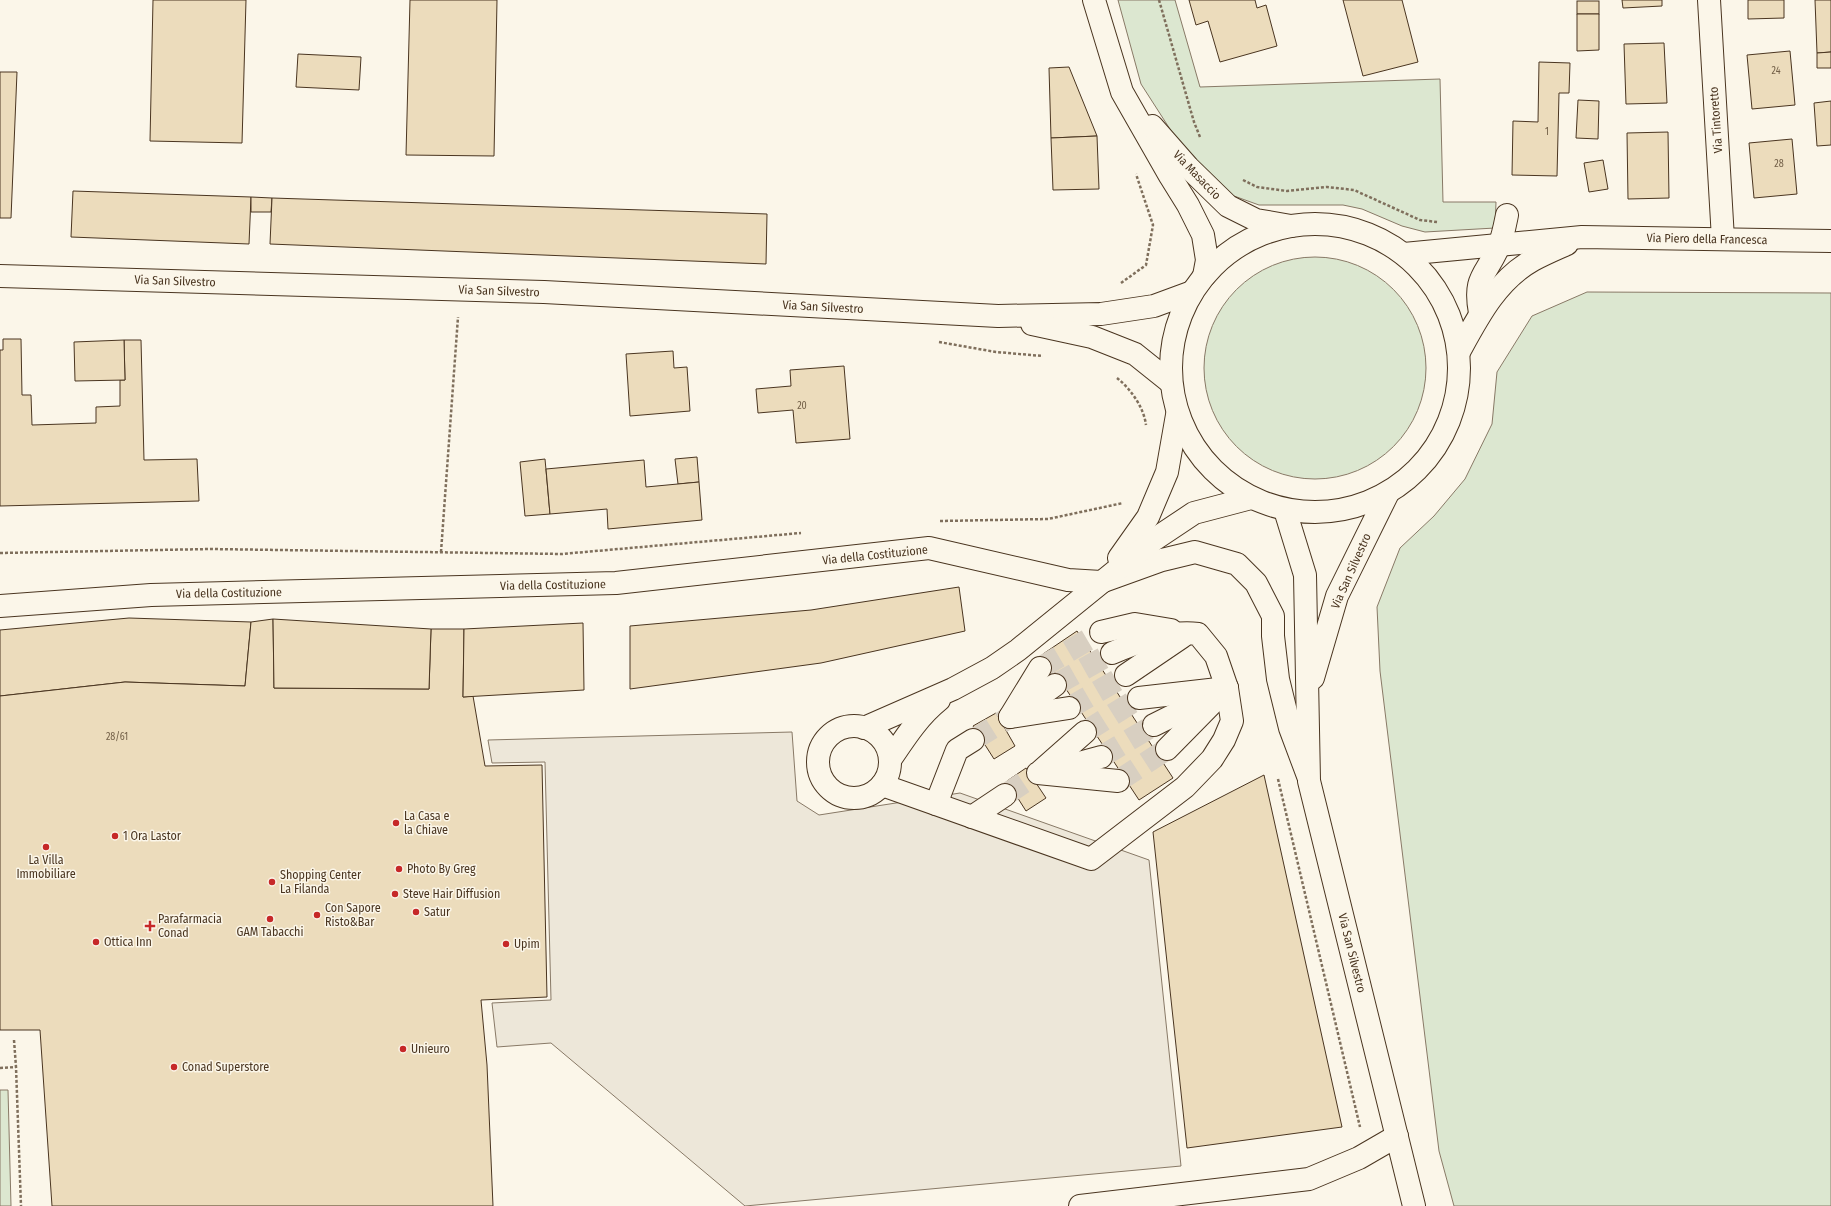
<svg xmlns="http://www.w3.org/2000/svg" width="1831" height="1206" font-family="'Fira Sans Condensed',sans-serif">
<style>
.green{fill:#dce7d0;stroke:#887966}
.parking{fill:#ede7d9;stroke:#887966}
.building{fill:#ecdcbc;stroke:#4a3520}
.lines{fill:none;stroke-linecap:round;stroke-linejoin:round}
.minor-tunnel{stroke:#d8cfc1;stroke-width:22;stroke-dasharray:22 11;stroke-linecap:butt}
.minor-casing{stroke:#4a3520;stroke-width:24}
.major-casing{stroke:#4a3520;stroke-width:24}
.path{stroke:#7f6f5c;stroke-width:2.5;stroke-dasharray:3 2;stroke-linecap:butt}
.minor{stroke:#fbf6e9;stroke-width:22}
.major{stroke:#fbf6e9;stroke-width:22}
.poi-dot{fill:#c62828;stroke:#fbf6e9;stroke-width:1.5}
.labels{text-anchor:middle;stroke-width:3;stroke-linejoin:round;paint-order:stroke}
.number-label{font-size:10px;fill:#725f47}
.street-label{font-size:12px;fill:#4a3520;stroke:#fbf6e9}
.poi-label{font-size:12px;fill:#4a3520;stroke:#fbf6e9;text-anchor:start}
</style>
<rect width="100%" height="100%" fill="#fbf6e9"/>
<g class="green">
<path d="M1118 0H1175L1200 87 1440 79 1443 202H1496L1495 228 1425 232 1402 226 1362 209 1343 205H1259L1234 196 1208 175 1177 140 1141 84Z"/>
<circle cx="1315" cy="368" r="111"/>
<path d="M1587 292 1831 293V1206H1454L1439 1151 1380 671 1377 607 1400 548 1434 516 1465 479 1492 424 1497 372 1532 316Z"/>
<path d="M0 1090H8L11 1206H0Z"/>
</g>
<path class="parking" d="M792 732 797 801 819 815 960 793 1149 860 1181 1166 745 1206 551 1043 497 1047 492 1003 551 1000 545 762 492 763 488 740Z"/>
<g class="building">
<path d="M153 0H246L242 143 150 141Z"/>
<path d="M410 0H497L494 156 406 155Z"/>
<path d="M1189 0H1255L1257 8 1266 5 1277 46 1220 62 1208 21 1196 25Z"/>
<path d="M1343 0H1402L1418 62 1363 76Z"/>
<path d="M1622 0H1662V6L1623 8Z"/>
<path d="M1748 0H1784V18L1748 19Z"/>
<path d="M1815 0H1831V52L1817 53Z"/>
<rect x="1577" y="1" width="22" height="13"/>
<path d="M1577 14H1599V50L1577 51Z"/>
<path d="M1664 43 1667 103 1626 104 1624 44Z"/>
<path d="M1790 51 1795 105 1752 109 1747 55Z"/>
<path d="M1831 52V68H1817V53Z"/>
<path d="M298 54 361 57 359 90 296 87Z"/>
<path d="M1539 62 1570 63 1569 93H1559L1557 176 1512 175 1513 121 1538 122Z"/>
<path d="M1069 67 1097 136 1051 138 1049 68Z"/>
<path d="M0 72H17L11 218H0Z"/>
<path d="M1578 100 1599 101 1598 139 1576 138Z"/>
<path d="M1831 101V145L1817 146 1814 103Z"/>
<path d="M1668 132 1669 198 1628 199 1627 133Z"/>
<path d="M1097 136 1099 189 1053 190 1051 138Z"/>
<path d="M1792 139 1797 194 1754 198 1749 143Z"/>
<path d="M1603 160 1608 189 1589 192 1584 163Z"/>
<path d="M73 191 251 197 249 244 71 237Z"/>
<path d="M251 197 272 198 271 212H251Z"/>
<path d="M272 198 767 214 766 264 270 244Z"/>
<path d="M3 339H21L22 395H31L32 425 96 423V407L120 406V380H125L124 340H141L144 460 197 459 199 501 0 506V350H3Z"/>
<path d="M124 340 125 380 75 381 74 342Z"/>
<path d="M673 351 674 368 687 367 690 411 630 416 626 354Z"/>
<path d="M844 366 850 439 796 443 793 410 758 413 756 389 791 386 790 370Z"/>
<path d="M697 457 699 482 678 484 675 459Z"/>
<path d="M545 459 550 514 525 516 520 462Z"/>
<path d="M644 460 646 487 699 482 702 520 608 529 607 509 550 514 546 469Z"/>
<path d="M959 587 965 631 821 663 630 689V626L811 610Z"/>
<path d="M129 618 251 622 245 686 125 682 0 696V630Z"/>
<path d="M273 619 274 688 429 689 431 629H464L463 697 473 696 485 766 542 765 547 997 481 1000 487 1065 493 1206H52L40 1030H0V696L125 682 245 686 251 622Z"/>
<path d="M273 619 431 629 429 689 274 688Z"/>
<path d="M583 623 584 690 463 697 464 629Z"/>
<path d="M1077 631 1173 778 1139 800 1043 654Z"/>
<path d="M996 713 1015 746 994 759 973 726Z"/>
<path d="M1026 768 1046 798 1026 811 1007 781Z"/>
<path d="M1264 775 1342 1127 1187 1148 1153 832Z"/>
</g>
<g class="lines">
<g class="minor-tunnel">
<path d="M1040 668 1101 632"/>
<path d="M1055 685 1112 653"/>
<path d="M1069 708 1126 675"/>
<path d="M1085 732 1139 698"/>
<path d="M973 740 1010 717"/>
<path d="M1101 757 1154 725"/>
<path d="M1118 781 1167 749"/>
<path d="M1005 795 1038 773"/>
</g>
<g class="minor-casing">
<g id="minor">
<path d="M1094 0 1122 92 1170 176 1188 205 1203 235 1207 260 1204 276"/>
<path d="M1709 0 1723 239"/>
<path d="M1152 126 1188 167 1228 206 1256 220 1291 226"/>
<path d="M1480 313C1473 276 1486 276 1499 246 1503 236 1505 225 1507 215"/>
<path d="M1119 558 1148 517 1167 472 1177 415"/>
<path d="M0 606 151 595 616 583 929 548 1068 580 1101 582 1162 560 1195 552 1237 564 1256 583 1273 616V636L1278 679 1290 728 1308 776"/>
<path d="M1101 632 1135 624 1171 630"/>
<path d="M1126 675 1182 637"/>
<path d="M1139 698 1227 688"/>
<path d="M1017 712 1055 685"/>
<path d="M1010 717 1069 708"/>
<path d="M1010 717 1040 668"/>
<path d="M1154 725 1210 697"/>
<circle cx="854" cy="762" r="36"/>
<path d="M864 728 953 689 992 668 1018 650 1155 539 1194 513 1251 498"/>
<path d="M1167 749 1227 688"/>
<path d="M890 760C905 738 918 717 939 700"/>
<path d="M1042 770 1085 732"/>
<path d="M1053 770 1101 757"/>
<path d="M1038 773 1118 781"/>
<path d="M882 785 1091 859 1185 787 1212 759 1224 740 1232 721 1227 688 1216 656 1198 634C1170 630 1137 642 1112 653"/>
<path d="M936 804 957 750 973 740"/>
<path d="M972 817 1005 795"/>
<path d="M1080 1206 1309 1179 1359 1158 1397 1136"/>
</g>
</g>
<g class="major-casing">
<g id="major">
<circle cx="1315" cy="368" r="144"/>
<path d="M1404 254 1582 237 1831 241"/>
<path d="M0 276 544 292 998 316 1101 314 1154 306 1192 292"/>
<path d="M1032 324 1092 337 1135 354 1170 382"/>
<path d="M1459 352C1478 317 1497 280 1533 260 1544 254 1556 249 1567 244"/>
<path d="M1285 510 1305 575 1309 781 1414 1206"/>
<path d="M1313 678 1337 596 1388 493"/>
</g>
</g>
<g class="path">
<path d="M1159 0 1194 122 1200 137"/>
<path d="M1243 180 1257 187 1287 191 1327 187 1354 190 1420 220 1437 222"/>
<path d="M1121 283 1146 265 1153 225 1136 174"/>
<path d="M939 342 996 352 1043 356"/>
<path d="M1117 378C1131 389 1144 408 1146 425"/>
<path d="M940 521 1048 519 1123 503"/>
<path d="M441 552 458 317"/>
<path d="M0 553 210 549 562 554 801 533"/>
<path d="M1278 779 1360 1127"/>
<path d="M14 1040 16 1067 21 1206"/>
<path d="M0 1068 16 1067"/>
</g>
<use href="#minor" class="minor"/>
<use href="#major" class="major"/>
</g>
<g class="poi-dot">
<circle cx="396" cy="823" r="4"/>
<circle cx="115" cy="836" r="4"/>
<circle cx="46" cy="847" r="4"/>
<circle cx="399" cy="869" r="4"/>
<circle cx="272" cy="882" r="4"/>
<circle cx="395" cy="894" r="4"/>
<circle cx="416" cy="912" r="4"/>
<circle cx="317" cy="915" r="4"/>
<circle cx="270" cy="919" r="4"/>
<path d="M148 920h4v4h4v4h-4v4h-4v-4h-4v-4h4z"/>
<circle cx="96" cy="942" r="4"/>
<circle cx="506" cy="944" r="4"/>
<circle cx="403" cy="1049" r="4"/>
<circle cx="174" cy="1067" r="4"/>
</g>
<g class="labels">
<g class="number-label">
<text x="1776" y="74">24</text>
<text x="1547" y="135">1</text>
<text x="1779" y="167">28</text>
<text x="802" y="409">20</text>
<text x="117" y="740">28/61</text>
</g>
<g class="street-label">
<text transform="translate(1716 120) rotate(-94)" y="4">Via Tintoretto</text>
<text transform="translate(1197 175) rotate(46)" y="4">Via Masaccio</text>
<text transform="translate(1707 239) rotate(1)" y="4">Via Piero della Francesca</text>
<text transform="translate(175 281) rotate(2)" y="4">Via San Silvestro</text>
<text transform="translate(499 291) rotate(2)" y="4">Via San Silvestro</text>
<text transform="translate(823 307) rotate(3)" y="4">Via San Silvestro</text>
<text transform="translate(875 555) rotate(-6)" y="4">Via della Costituzione</text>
<text transform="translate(1351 571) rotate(-66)" y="4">Via San Silvestro</text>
<text transform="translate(553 585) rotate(-1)" y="4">Via della Costituzione</text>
<text transform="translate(229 593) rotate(-1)" y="4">Via della Costituzione</text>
<text transform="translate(1352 953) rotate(76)" y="4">Via San Silvestro</text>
</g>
<g class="poi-label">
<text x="404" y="820">La Casa e<tspan x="404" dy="14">la Chiave</tspan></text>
<text x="123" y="840">1 Ora Lastor</text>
<text x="46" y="864" text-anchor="middle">La Villa<tspan x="46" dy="14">Immobiliare</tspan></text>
<text x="407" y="873">Photo By Greg</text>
<text x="280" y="879">Shopping Center<tspan x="280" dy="14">La Filanda</tspan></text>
<text x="403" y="898">Steve Hair Diffusion</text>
<text x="325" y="912">Con Sapore<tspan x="325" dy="14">Risto&amp;Bar</tspan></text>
<text x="424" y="916">Satur</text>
<text x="158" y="923">Parafarmacia<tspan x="158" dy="14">Conad</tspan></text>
<text x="270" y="936" text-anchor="middle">GAM Tabacchi</text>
<text x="104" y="946">Ottica Inn</text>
<text x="514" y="948">Upim</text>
<text x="411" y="1053">Unieuro</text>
<text x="182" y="1071">Conad Superstore</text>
</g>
</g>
</svg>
